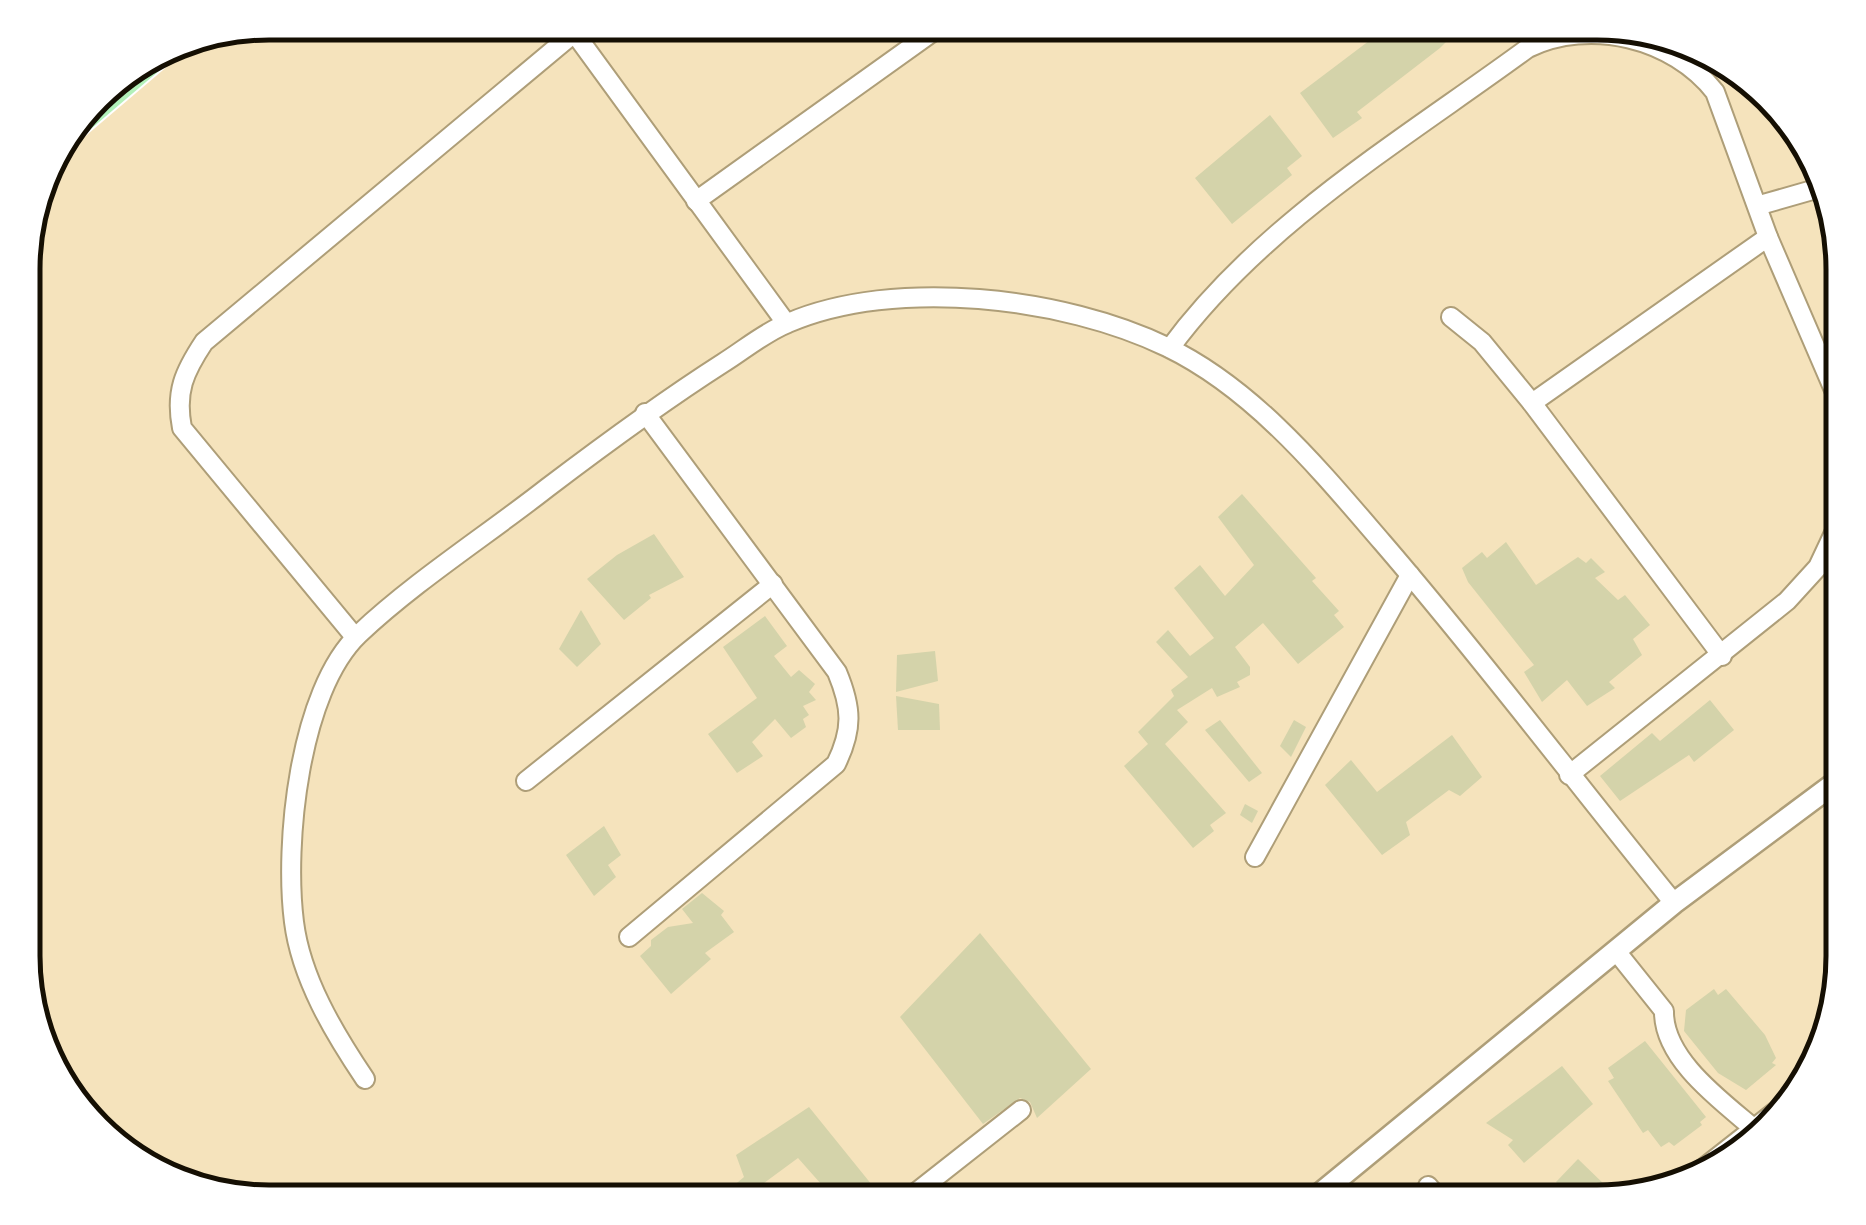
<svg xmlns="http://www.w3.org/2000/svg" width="1866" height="1225" font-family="'Exo 2',sans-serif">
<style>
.building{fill:#d4d3aa}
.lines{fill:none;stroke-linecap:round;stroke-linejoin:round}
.minor-casing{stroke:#ae9e78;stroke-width:22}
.tertiary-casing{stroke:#ae9e78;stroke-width:25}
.primary-casing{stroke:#fff;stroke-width:32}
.minor{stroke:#fff;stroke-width:18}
.tertiary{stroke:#fff;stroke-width:20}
.primary{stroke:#b2f1b9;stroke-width:28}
.rim{fill:none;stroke:#150f03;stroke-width:5}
</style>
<rect width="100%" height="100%" fill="#f5e3bc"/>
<g class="building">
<path d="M1394 22H1466L1440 48 1357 112 1362 118 1333 138 1300 93Z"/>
<path d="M1270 115 1302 156 1287 168 1292 175 1232 224 1195 178Z"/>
<path d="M1242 494 1316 578 1312 581 1339 611 1334 615 1344 627 1298 664 1263 623 1235 647 1250 667V675L1237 682 1240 687 1217 697 1212 688 1177 710 1188 722 1165 744 1226 813 1210 825 1214 831 1193 848 1124 766 1148 744 1138 732 1174 696 1171 690 1188 677 1156 642 1168 630 1190 656 1214 638 1174 588 1200 565 1225 596 1254 565 1218 517Z"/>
<path d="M654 534 684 577 649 595 651 598 624 620 587 579 617 555Z"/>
<path d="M1506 542 1536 585 1578 557 1586 563 1591 558 1605 572 1595 578 1618 600 1625 595 1650 625 1633 639 1642 655 1609 682 1615 688 1587 706 1567 680 1542 702 1524 672 1534 665 1468 582 1462 568 1482 552 1487 558Z"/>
<path d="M581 610 601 644 577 667 559 649Z"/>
<path d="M765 616 787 646 774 656 791 677 799 670 815 684 809 692 816 700 803 706 809 715 803 719 806 727 791 738 775 719 752 742 763 756 737 773 708 734 757 698 723 647Z"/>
<path d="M935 651 938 681 896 692 897 655Z"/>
<path d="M896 696 939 704 940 730H898Z"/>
<path d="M1710 700 1734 730 1694 762 1689 755 1620 801 1600 776 1652 733 1660 741Z"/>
<path d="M1220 720 1262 773 1249 782 1205 730Z"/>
<path d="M1294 720 1306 727 1291 757 1280 746Z"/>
<path d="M1452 735 1482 777 1460 796 1449 790 1406 822 1410 835 1382 855 1325 785 1351 760 1377 792Z"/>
<path d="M1245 804 1258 811 1252 823 1240 815Z"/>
<path d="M604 826 621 855 608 865 616 877 594 896 566 855Z"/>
<path d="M702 893 724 911 721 915 734 932 705 953 711 959 671 994 640 956 651 946V940L668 927 693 923 682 909Z"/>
<path d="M980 933 1091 1069 1037 1118 1030 1102 1020 1098 983 1124 900 1017Z"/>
<path d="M1714 989 1718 995 1726 989 1765 1035 1776 1058 1772 1063 1776 1065 1746 1090 1718 1073 1684 1031 1686 1010Z"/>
<path d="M1645 1041 1706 1117 1700 1122 1702 1125 1674 1146 1669 1142 1661 1147 1648 1130 1643 1133 1608 1081 1614 1078 1608 1068Z"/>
<path d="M1562 1066 1593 1104 1524 1163 1508 1145 1513 1140 1486 1123Z"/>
<path d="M809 1107 872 1185 854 1202H837L798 1158 738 1202H714L744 1177 736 1155Z"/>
<path d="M1578 1159 1608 1188 1591 1202H1573L1556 1182Z"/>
<path d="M675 1185 689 1202H653Z"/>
</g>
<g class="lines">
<g class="minor-casing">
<g id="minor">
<path d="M573 31 786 323"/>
<path d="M696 201 945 23"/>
<path d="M1760 205 1823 187"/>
<path d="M1451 317 1482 342 1532 403 1722 656"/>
<path d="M1170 348C1262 223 1404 139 1528 48 1590 18 1673 38 1715 92L1768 237 1843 411"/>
<path d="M1532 403 1768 237"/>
<path d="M355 637 182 428C175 392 184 372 204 342L586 23"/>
<path d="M1569 775 1787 601 1818 567 1843 514"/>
<path d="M526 781 773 584"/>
<path d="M1255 857 1410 575"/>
<path d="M629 937 836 764C853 729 852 708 837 672L645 413"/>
<path d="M1616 951 1664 1011C1663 1061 1726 1104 1759 1133"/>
<path d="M365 1079C334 1033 301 978 294 922 284 844 299 691 359 634 414 582 487 535 547 488 605 444 662 402 723 363 744 350 765 332 788 323 895 277 1064 297 1167 347 1254 389 1320 470 1382 542 1483 659 1576 783 1674 903"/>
<path d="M1691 1178 1803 1090"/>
<path d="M1428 1186 1442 1202"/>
<path d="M904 1202 1021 1110"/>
</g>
</g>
<g class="tertiary-casing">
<path id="tertiary" d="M1310 1202 1674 903 1843 777"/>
</g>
<g class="primary-casing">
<path id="primary" d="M75 124 163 49"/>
</g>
<use href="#minor" class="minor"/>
<use href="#tertiary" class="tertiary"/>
<use href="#primary" class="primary"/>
</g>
<path d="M0 0H1866V1225H0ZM269 40H1597A229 229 0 0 1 1826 269V956A229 229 0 0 1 1597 1185H269A229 229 0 0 1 40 956V269A229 229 0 0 1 269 40Z" fill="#fff" fill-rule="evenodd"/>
<path class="rim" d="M269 40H1597A229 229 0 0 1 1826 269V956A229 229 0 0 1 1597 1185H269A229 229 0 0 1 40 956V269A229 229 0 0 1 269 40Z"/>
</svg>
